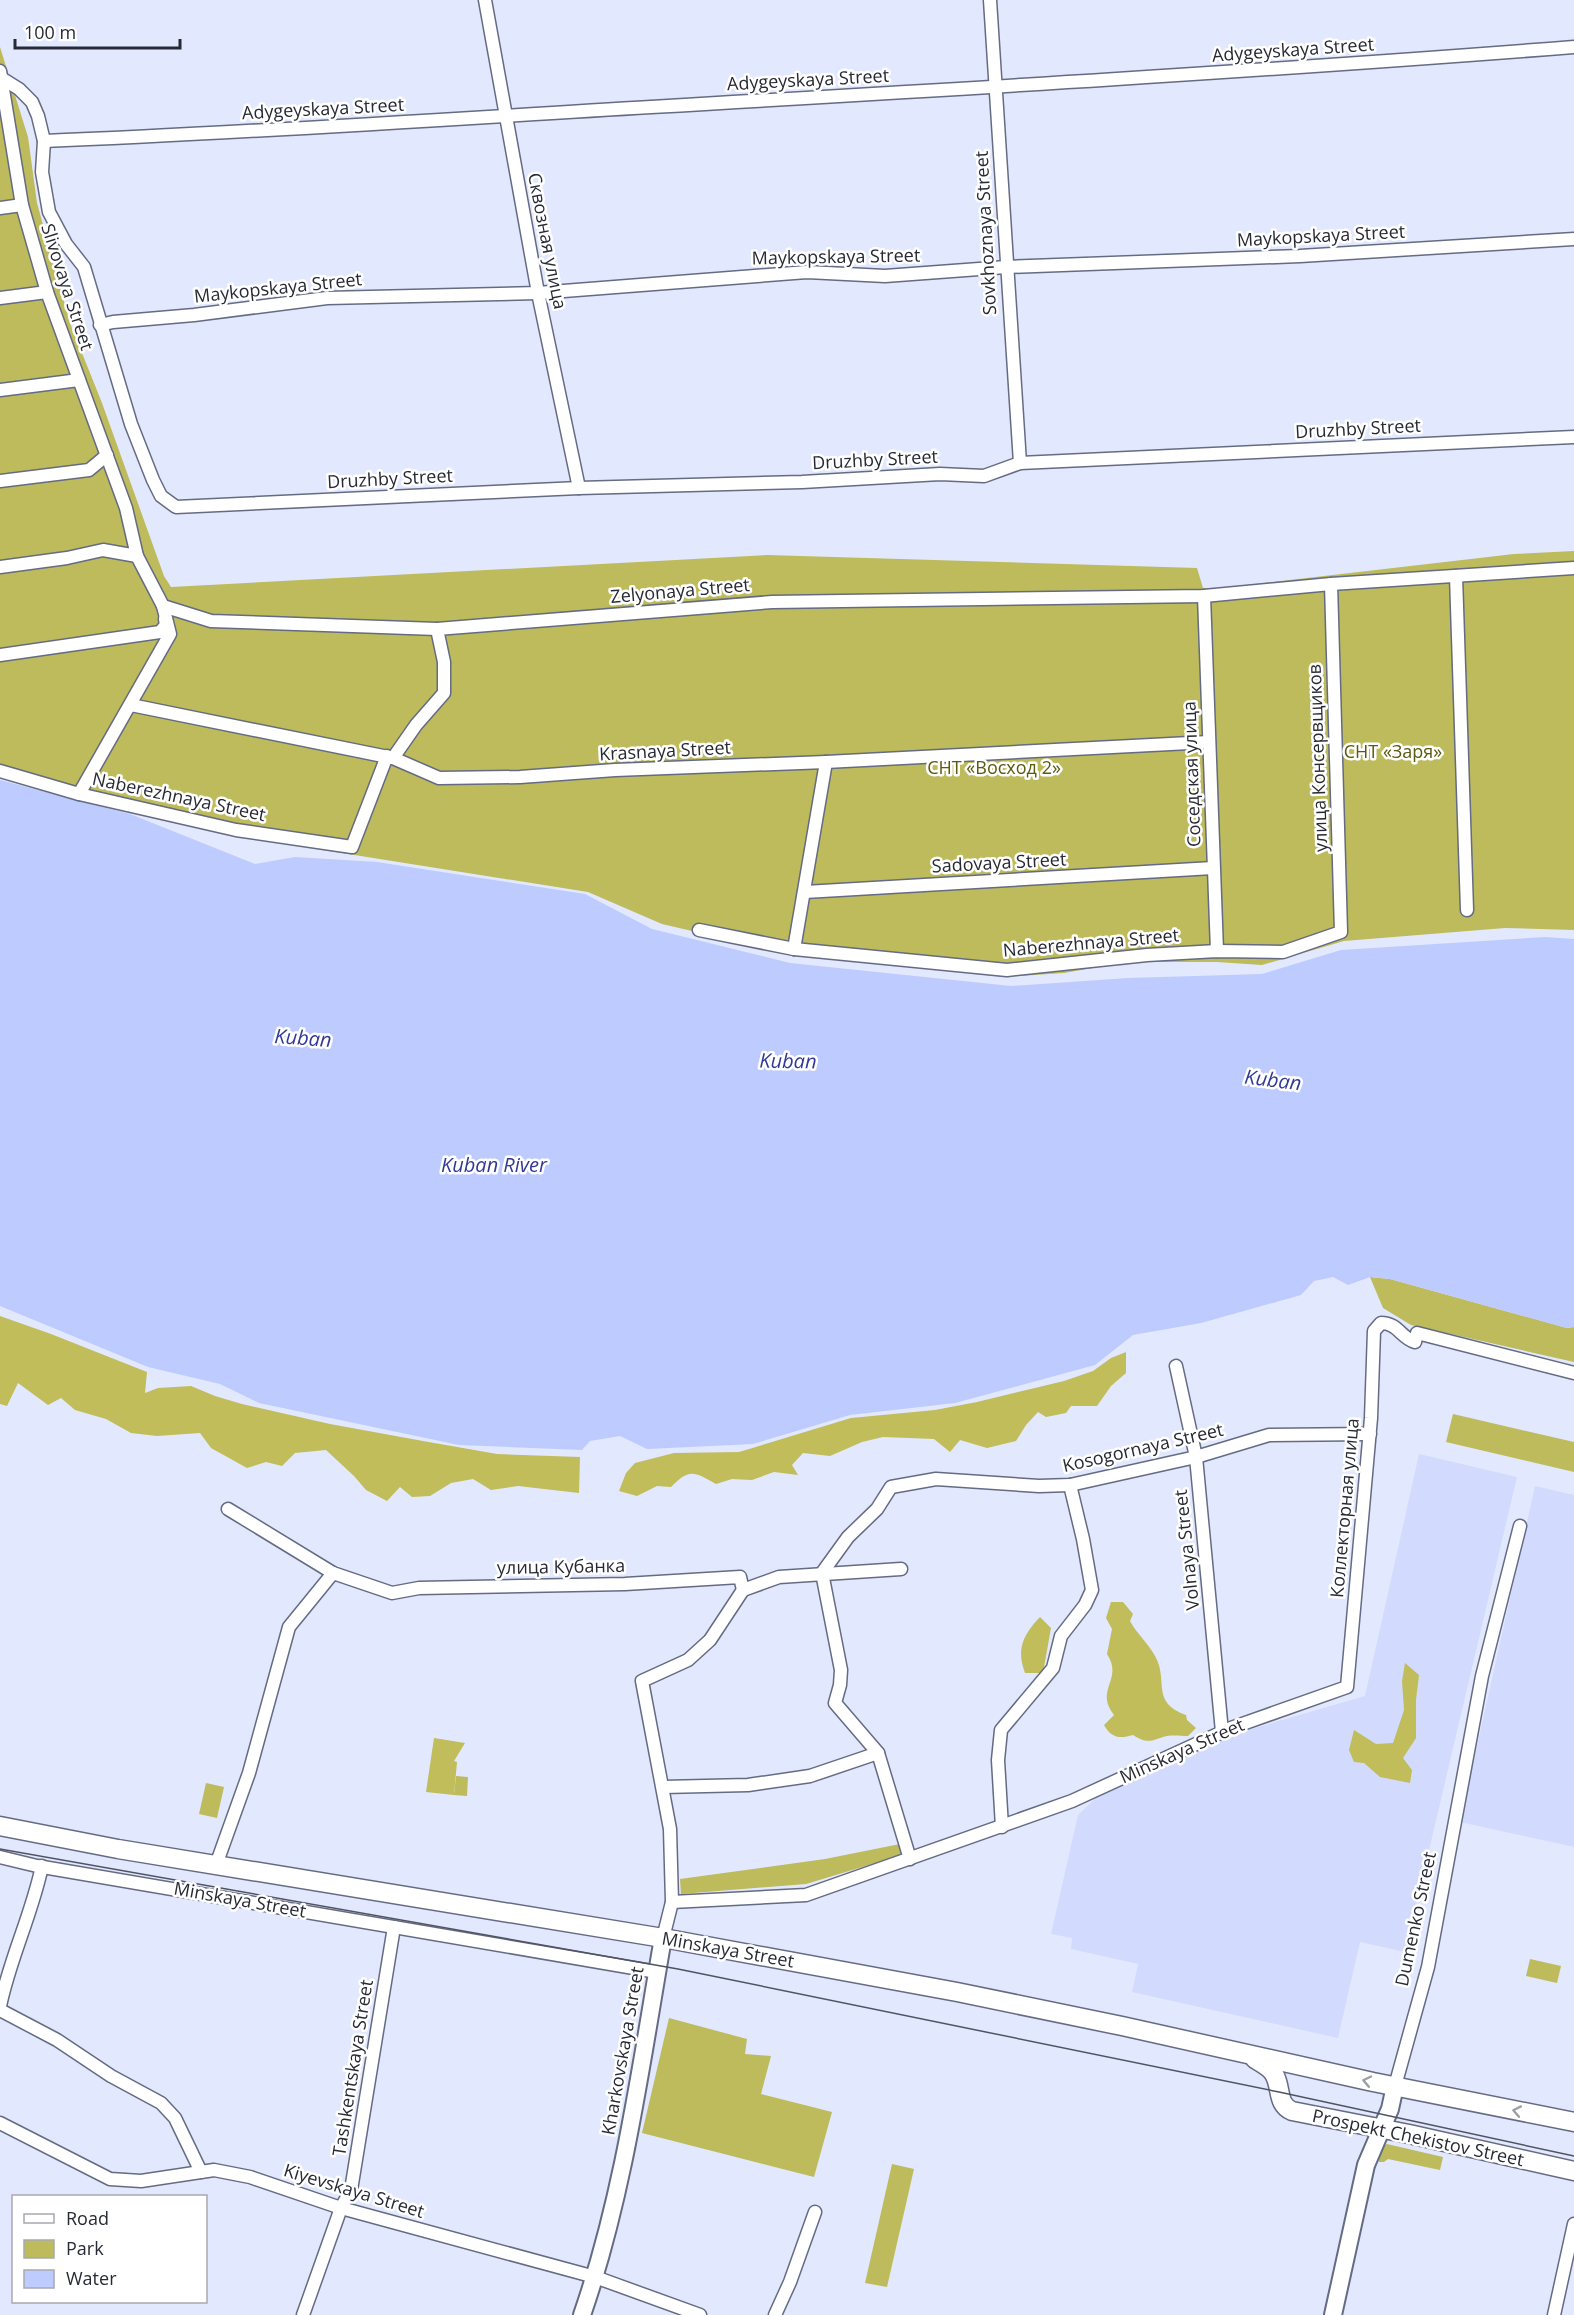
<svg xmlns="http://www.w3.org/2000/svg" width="1574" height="2315" font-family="'Open Sans',sans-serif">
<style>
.built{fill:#d2dbfe}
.green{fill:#bdbb5b}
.forest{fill:#c0bd5a}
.water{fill:#becbfe}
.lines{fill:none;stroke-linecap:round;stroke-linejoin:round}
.minor-casing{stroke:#646b83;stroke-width:15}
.tertiary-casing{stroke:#646b83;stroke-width:20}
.secondary-casing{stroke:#646b83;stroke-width:21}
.minor{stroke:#fff;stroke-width:12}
.tertiary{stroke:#fff;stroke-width:16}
.secondary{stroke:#fff;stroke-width:18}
.tram{stroke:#505360;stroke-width:1.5}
.oneway{stroke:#9e9fa4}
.labels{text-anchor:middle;stroke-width:5;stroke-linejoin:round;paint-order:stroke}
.street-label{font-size:18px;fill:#272934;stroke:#fff}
.park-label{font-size:18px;fill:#5c5a0f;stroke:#fff}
.water-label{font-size:20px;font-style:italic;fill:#323997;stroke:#fff}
</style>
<rect width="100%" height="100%" fill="#e2e8fe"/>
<g class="built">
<path d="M1419 1454 1517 1477 1405 1952 1360 1942 1338 2038 1132 1992 1138 1964 1071 1949 1072 1938 1051 1934 1078 1815 1098 1796 1217 1739 1365 1696Z"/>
<path d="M1535 1486 1574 1495V1847L1460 1822Z"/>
</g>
<g class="green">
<path d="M0 47 28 137 37 203 70 323 102 403 164 576 171 587 767 555 1197 568 1203 588 1212 589 1514 554 1574 551V930L1505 928 1344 941 1262 965 1217 962H1127L1064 973 1004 977 787 953 662 924 588 892 235 836 0 776Z"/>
<path d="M1370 1277 1390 1279 1567 1328 1574 1327V1362L1411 1325 1383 1308Z"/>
<path d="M1453 1414 1574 1442V1472L1446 1442Z"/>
<path d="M456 1776 468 1777 467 1796 454 1795Z"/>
<path d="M206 1783 224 1787 217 1818 199 1814Z"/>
<path d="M900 1844 902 1855 806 1884 681 1894 680 1879 825 1859Z"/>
<path d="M1530 1959 1561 1966 1557 1983 1526 1976Z"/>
<path d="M669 2018 747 2039 745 2054 771 2056 761 2094 832 2112 814 2177 642 2133Z"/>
<path d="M1387 2144 1443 2157 1440 2170 1388 2159 1384 2162H1379L1378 2155 1383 2146Z"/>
<path d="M892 2164 914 2169 887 2287 865 2283Z"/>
</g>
<g class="forest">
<path d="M0 1316 51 1334 147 1372 145 1393 158 1388 191 1386 215 1396 242 1404 330 1424 423 1441 497 1454 580 1457 579 1493 518 1486 491 1490 473 1479 451 1483 430 1496 412 1497 400 1487 387 1501 366 1490 354 1476 326 1450 295 1453 282 1466 266 1462 247 1468 211 1448 200 1433 157 1436 131 1433 106 1419 75 1410 61 1398 48 1405 18 1383 7 1406 0 1404Z"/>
<path d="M1126 1352V1373L1111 1386 1097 1406H1071L1066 1413 1046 1417 1038 1412 1026 1425 1016 1441 987 1448 960 1440 950 1452 934 1439 883 1437 862 1442 830 1456 803 1453 792 1465 798 1475 774 1472 752 1480 732 1479 716 1484C694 1472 690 1468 671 1487L657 1486 637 1496 619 1491 626 1473 635 1463 674 1453 739 1452 851 1418 935 1410 977 1402 1064 1381 1093 1371 1111 1358Z"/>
<path d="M1111 1602H1123L1133 1614 1130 1621C1137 1634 1148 1643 1155 1656 1169 1680 1150 1702 1186 1715L1187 1720 1196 1728 1188 1736C1182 1736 1174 1735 1167 1736 1151 1740 1149 1745 1133 1735 1120 1739 1111 1738 1104 1725L1114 1715C1094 1689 1124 1680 1107 1654L1112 1629 1106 1618Z"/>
<path d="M1040 1617 1051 1628 1043 1673H1025C1016 1649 1023 1635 1040 1617Z"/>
<path d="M1405 1663 1419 1675 1416 1700V1738L1403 1758 1412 1770 1410 1783 1380 1777 1364 1763 1354 1762 1349 1750 1354 1730 1376 1744 1393 1743 1404 1710 1402 1681Z"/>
<path d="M434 1738 465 1743 454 1761 457 1762 454 1795 426 1792Z"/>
</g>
<path class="water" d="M0 780 130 814 255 864 295 857 377 862 585 894 652 929 790 963 1011 986 1128 978 1262 974 1341 950 1545 937 1574 939V1327L1567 1328 1390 1279 1370 1277 1348 1285 1333 1277 1314 1281 1301 1295 1201 1323 1133 1335 1095 1365 955 1403 850 1415 753 1444 647 1449 620 1436 590 1441 582 1450 459 1445 259 1403 220 1384 148 1367 0 1306Z"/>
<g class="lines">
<g class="minor-casing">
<g id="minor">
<path d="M485 0 538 293 579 488"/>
<path d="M990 0 1020 463"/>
<path d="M0 71 22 205 47 292 126 508 137 556 163 606 170 634 79 794"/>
<path d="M3 79 19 89 32 102 38 116 44 141 42 172 49 212 66 244 84 267 131 424 153 480 161 496 176 507 579 488 802 482 940 474 984 476 1020 463 1574 437"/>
<path d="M44 141C247 133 449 119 651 107 959 89 1267 71 1574 47"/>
<path d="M0 208 22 205"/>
<path d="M0 298 47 292"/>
<path d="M100 325 113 322 194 315 327 298 538 293 807 272 885 276 1006 267 1300 256 1574 239"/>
<path d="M0 390 79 380"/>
<path d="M0 481 89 470 107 455"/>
<path d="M0 567 67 558 103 550 137 556"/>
<path d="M1456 576 1467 910"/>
<path d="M1204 596 1217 951"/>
<path d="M163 606 211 621 437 629 772 602 1204 596 1331 584 1574 568"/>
<path d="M0 655 160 632 166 625 165 619"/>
<path d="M131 705 393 758 439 778 520 777 615 770 826 762 1209 742"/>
<path d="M393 758 416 725 444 693V662L437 629"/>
<path d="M0 771 79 794 236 830 352 847 387 756"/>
<path d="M805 892 1213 868"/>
<path d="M699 930 794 949 1007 970 1147 955 1217 951 1283 952 1341 932 1331 584"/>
<path d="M794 949 826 762"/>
<path d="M1176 1366 1196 1457 1222 1732"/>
<path d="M228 1509 333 1573 392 1593 419 1588 625 1584 740 1577 743 1590 779 1577 901 1569"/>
<path d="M663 1787 748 1785 810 1776 878 1753"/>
<path d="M1002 1827 998 1760 1001 1730 1053 1668 1061 1636 1085 1605 1092 1590 1083 1539 1070 1485"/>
<path d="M0 1857 37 1866 657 1972"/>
<path d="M910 1859 878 1753 835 1703 840 1685 841 1670 822 1573 848 1537 877 1509 891 1487 936 1479 1039 1486 1070 1485 1196 1457 1269 1435 1370 1434"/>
<path d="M216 1865 249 1773 289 1627 333 1573"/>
<path d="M672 1902 806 1895 1072 1801 1231 1728 1347 1687 1371 1418 1374 1331 1381 1323C1398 1323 1401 1338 1415 1342L1417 1333 1574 1373"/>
<path d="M663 1938 672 1902 670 1829 642 1681 688 1660 710 1640 743 1590"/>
<path d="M0 2006C10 1958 32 1914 42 1866"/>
<path d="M0 2010 57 2040 111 2076 161 2103 175 2118 201 2172"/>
<path d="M1395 2086 1428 1967 1482 1676 1520 1526"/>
<path d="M0 2123 110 2179 141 2181 214 2170 250 2177 341 2208 595 2277 700 2315"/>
<path d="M303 2315 341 2208 351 2190 394 1927"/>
<path d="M775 2315 790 2282 815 2212"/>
<path d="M1554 2315 1574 2224"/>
</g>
</g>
<g class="tertiary-casing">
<g id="tertiary">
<path d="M582 2315C624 2194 641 2064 663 1938"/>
<path d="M1333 2315 1366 2165 1390 2109 1395 2086"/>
</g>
</g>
<g class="secondary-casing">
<g id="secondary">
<path d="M0 1826 118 1849 663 1938 957 1992 1122 2026 1373 2082 1574 2122"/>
<path d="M1255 2059C1261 2063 1270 2067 1274 2074 1282 2087 1276 2104 1292 2111L1409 2134 1574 2171"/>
</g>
</g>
<use href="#minor" class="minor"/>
<use href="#tertiary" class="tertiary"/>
<use href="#secondary" class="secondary"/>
<path class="tram" d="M0 1849 678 1969 1279 2092 1574 2156"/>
</g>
<defs><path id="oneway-chevron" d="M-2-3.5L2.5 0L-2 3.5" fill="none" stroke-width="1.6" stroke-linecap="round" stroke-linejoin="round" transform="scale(1.5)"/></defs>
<g class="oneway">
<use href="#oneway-chevron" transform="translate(1367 2081) rotate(-168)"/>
<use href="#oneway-chevron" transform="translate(1517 2111) rotate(-169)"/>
</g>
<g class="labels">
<g class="street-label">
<text transform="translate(1293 50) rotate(-4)" y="6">Adygeyskaya Street</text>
<text transform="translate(808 80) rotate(-3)" y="6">Adygeyskaya Street</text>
<text transform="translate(323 109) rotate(-3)" y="6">Adygeyskaya Street</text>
<text transform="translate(986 233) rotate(-93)" y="6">Sovkhoznaya Street</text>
<text transform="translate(1321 236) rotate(-3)" y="6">Maykopskaya Street</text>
<text transform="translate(547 241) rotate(79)" y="6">Сквозная улица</text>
<text transform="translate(836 257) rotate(-1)" y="6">Maykopskaya Street</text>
<text transform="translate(67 287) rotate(72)" y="6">Slivovaya Street</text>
<text transform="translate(278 288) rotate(-6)" y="6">Maykopskaya Street</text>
<text transform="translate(1358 429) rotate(-3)" y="6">Druzhby Street</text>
<text transform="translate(875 460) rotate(-3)" y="6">Druzhby Street</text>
<text transform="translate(390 479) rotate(-3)" y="6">Druzhby Street</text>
<text transform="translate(680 591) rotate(-5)" y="6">Zelyonaya Street</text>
<text transform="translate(665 751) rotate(-3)" y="6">Krasnaya Street</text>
<text transform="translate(1318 758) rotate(-92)" y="6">улица Консервщиков</text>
<text transform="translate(1192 774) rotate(-92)" y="6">Соседская улица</text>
<text transform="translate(179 797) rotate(12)" y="6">Naberezhnaya Street</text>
<text transform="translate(999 863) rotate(-3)" y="6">Sadovaya Street</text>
<text transform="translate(1091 943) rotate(-5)" y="6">Naberezhnaya Street</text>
<text transform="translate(1143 1448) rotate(-13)" y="6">Kosogornaya Street</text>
<text transform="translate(1345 1508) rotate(-85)" y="6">Коллекторная улица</text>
<text transform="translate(1187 1550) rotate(-96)" y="6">Volnaya Street</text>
<text transform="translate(561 1567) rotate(-1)" y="6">улица Кубанка</text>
<text transform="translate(1182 1751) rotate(-24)" y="6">Minskaya Street</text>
<text transform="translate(240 1900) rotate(10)" y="6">Minskaya Street</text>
<text transform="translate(1416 1919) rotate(-78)" y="6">Dumenko Street</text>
<text transform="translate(728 1950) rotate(10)" y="6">Minskaya Street</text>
<text transform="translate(623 2051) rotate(-80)" y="6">Kharkovskaya Street</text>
<text transform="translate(353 2068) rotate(-81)" y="6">Tashkentskaya Street</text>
<text transform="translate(1418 2138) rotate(12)" y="6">Prospekt Chekistov Street</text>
<text transform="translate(354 2191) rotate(17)" y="6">Kiyevskaya Street</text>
</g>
<g class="park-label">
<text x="1393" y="758">СНТ «Заря»</text>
<text x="994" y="774">СНТ «Восход 2»</text>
</g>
<g class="water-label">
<text transform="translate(303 1038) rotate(4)" y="7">Kuban</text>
<text transform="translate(788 1061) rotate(1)" y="7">Kuban</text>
<text transform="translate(1273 1080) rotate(7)" y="7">Kuban</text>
<text x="494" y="1172">Kuban River</text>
</g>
</g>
<rect x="12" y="2195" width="195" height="108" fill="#ffffff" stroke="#a9a9ae" stroke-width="1.5"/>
<rect x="24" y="2214" width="30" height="9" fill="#ffffff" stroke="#a9a9ae" stroke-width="1.5"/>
<text x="66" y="2225" font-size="18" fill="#272934">Road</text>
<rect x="24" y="2240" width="30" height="18" fill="#bdbb5b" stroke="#a9a9ae" stroke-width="1.5"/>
<text x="66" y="2255" font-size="18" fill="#272934">Park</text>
<rect x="24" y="2270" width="30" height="18" fill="#becbfe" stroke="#a9a9ae" stroke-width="1.5"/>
<text x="66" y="2285" font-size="18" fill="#272934">Water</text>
<path d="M15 39v9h165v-9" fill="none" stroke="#272934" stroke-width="3"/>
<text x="24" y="39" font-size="18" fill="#272934" stroke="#ffffff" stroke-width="4.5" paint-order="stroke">100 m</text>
</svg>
